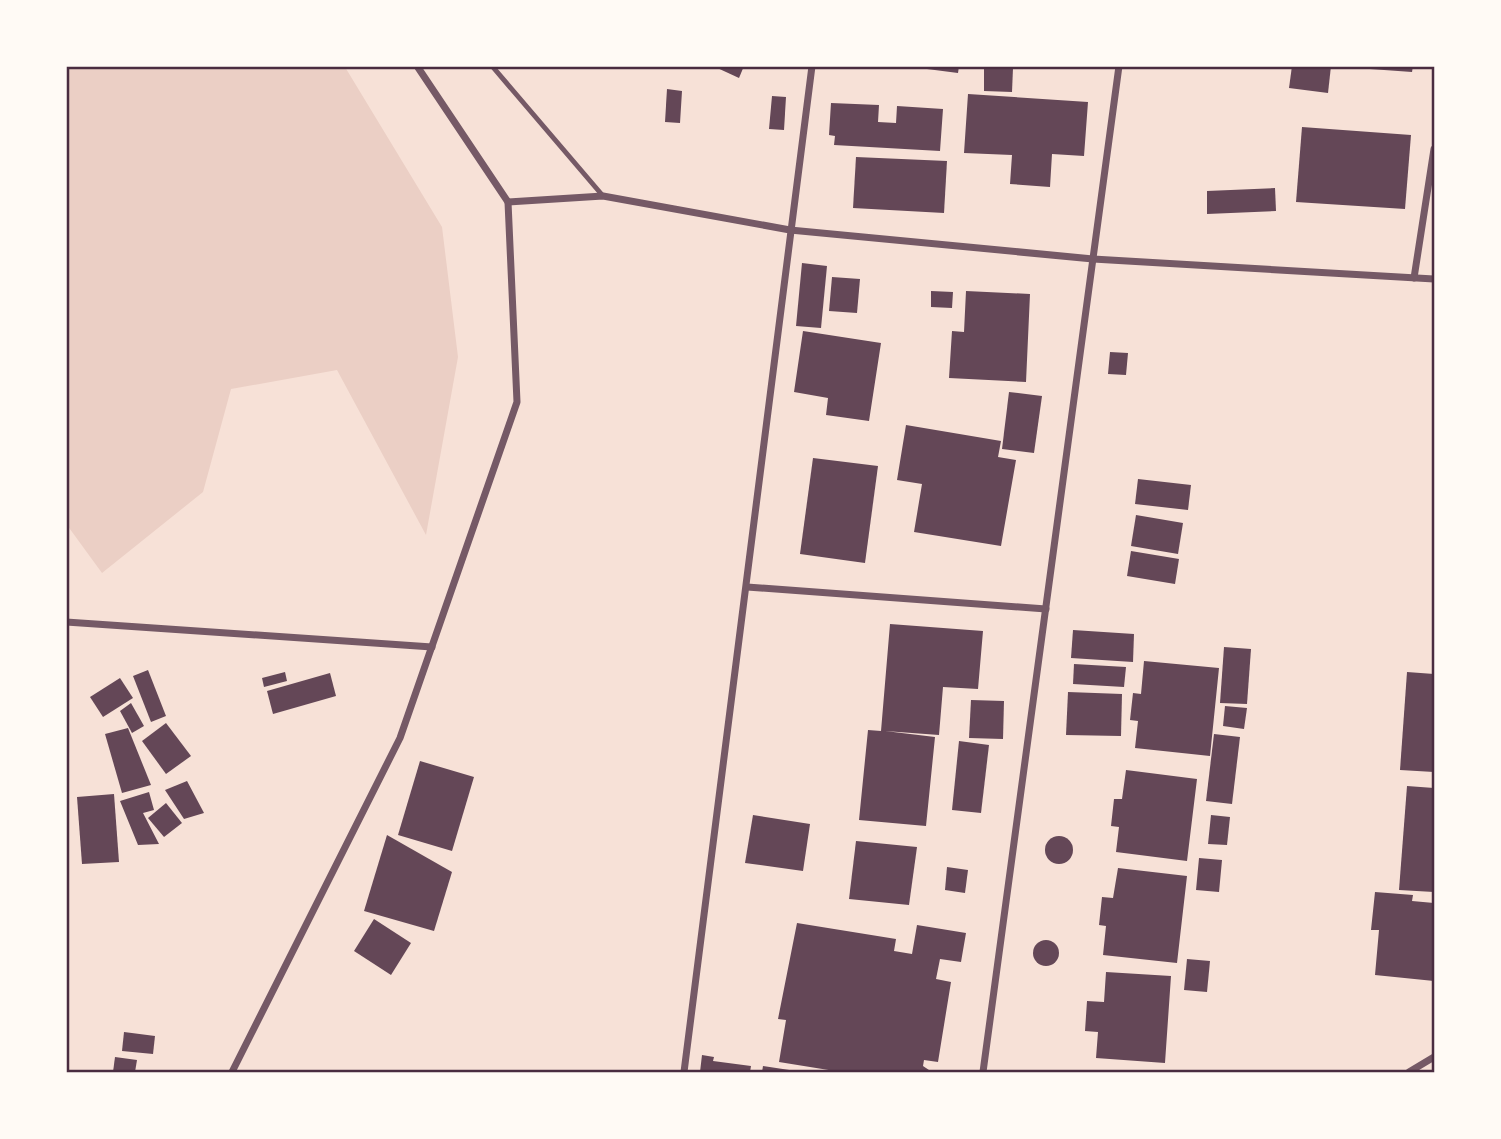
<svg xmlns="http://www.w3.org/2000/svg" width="1501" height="1139" font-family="'PT Sans',sans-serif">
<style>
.green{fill:#ebcfc5}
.building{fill:#644757}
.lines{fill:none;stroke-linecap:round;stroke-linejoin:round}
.service{stroke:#755966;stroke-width:5}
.minor{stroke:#755966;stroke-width:7}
.neatline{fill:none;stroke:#4a2c40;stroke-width:2.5}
</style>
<rect width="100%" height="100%" fill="#f7e1d7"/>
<path class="green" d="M66 67H345L442 227 458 357 426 535 337 370 231 389 203 492 102 573 67 525Z"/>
<g class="building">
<path d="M713 66H744L739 78Z"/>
<path d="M927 66H959L958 73 927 69Z"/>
<path d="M1292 66H1331L1328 93 1289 88Z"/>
<path d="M1370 66H1413L1412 72 1370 69Z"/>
<path d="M984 68H1013L1012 92 984 91Z"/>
<path d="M667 89 682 91 680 123 665 122Z"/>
<path d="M968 94 1088 102 1084 156 1052 154 1050 187 1010 184 1012 155 964 153Z"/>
<path d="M772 96 786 97 784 130 769 129Z"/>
<path d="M831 103 879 105 878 122 896 123 897 106 943 109 940 151 834 145 835 136 829 135Z"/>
<path d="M1302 127 1411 135 1405 209 1296 202Z"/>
<path d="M856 157 947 161 944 213 853 208Z"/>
<path d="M1275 188 1276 211 1207 214V191Z"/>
<path d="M802 263 827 266 821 328 796 326Z"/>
<path d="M832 277 860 279 857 313 829 311Z"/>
<path d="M931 291 953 292 952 308 931 307Z"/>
<path d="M966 291 1030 294 1026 382 949 378 952 331 964 332Z"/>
<path d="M803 331 881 343 869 421 826 415 828 398 794 392Z"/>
<path d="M1110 352 1128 353 1126 375 1108 374Z"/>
<path d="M1009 392 1042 396 1034 453 1002 449Z"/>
<path d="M906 425 1001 441 998 457 1016 460 1001 546 914 532 922 484 897 480Z"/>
<path d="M813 458 878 466 865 563 800 554Z"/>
<path d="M1138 479 1191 485 1188 510 1135 504Z"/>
<path d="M1136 515 1183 523 1178 554 1131 546Z"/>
<path d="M1131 551 1179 559 1175 584 1127 576Z"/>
<path d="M890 624 983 631 978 689 943 687 939 735 885 731 935 737 926 826 859 820 868 730 881 731Z"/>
<path d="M1073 630 1134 634 1133 662 1071 658Z"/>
<path d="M1224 647 1251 649 1247 704 1220 703Z"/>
<path d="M1144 661 1219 668 1210 756 1135 748 1138 721 1130 720 1133 693 1141 694Z"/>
<path d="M1074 664 1126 667 1124 687 1073 684Z"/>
<path d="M148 670 166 716 151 722 133 676Z"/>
<path d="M285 672 287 681 264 687 262 678Z"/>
<path d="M1407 672 1434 674V772L1400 770Z"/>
<path d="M330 673 336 696 273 714 267 691Z"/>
<path d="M120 678 133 698 103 717 90 697Z"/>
<path d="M1068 692 1122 694 1121 736 1066 735Z"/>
<path d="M971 700 1004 701 1003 739 969 738Z"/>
<path d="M131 703 144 726 132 733 120 711Z"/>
<path d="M1225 706 1247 708 1244 729 1223 726Z"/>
<path d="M166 723 191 756 166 774 142 741Z"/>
<path d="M128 728 151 785 122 793 105 734Z"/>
<path d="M1214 734 1240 737 1232 804 1206 801Z"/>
<path d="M959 741 989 745 981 813 952 810Z"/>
<path d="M420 761 474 777 452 851 398 835Z"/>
<path d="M1126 770 1197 779 1187 861 1116 852 1119 827 1111 826 1114 799H1122Z"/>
<path d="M187 781 204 813 184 819 165 790Z"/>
<path d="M1407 786 1434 788V892L1399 890Z"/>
<path d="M149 792 154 810 143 813 159 844 138 845 120 801Z"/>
<path d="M114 794 119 862 82 864 77 797Z"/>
<path d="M166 803 182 823 164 837 148 818Z"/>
<path d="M753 815 810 824 803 871 745 863Z"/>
<path d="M1211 815 1230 817 1227 845 1208 844Z"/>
<path d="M387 835 452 872 434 931 364 911Z"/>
<circle cx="1059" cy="850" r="14"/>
<path d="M856 841 917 847 909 905 849 899Z"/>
<path d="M1199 858 1222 860 1219 892 1196 890Z"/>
<path d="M947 867 968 870 965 893 945 890Z"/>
<path d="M1118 868 1187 876 1177 963 1103 955 1106 926 1099 925 1102 897 1113 898Z"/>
<path d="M1375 892 1413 895 1412 901 1434 903V981L1375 975 1379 930H1371Z"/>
<path d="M374 919 411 943 391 975 354 951Z"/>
<path d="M797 923 896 939 894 951 912 954 917 925 966 933 961 962 940 959 936 979 951 982 938 1062 924 1060 923 1066 932 1072H841L779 1062 786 1020 778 1019Z"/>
<circle cx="1046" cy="953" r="13"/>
<path d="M1187 959 1210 961 1207 992 1184 990Z"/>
<path d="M1106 972 1171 976 1165 1063 1096 1058 1098 1032 1085 1031 1087 1001 1104 1002Z"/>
<path d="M124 1032 155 1036 153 1054 122 1051Z"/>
<path d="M702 1055 714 1057 713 1061 751 1066 750 1072H700Z"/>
<path d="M115 1057 137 1060 135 1072H113Z"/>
<path d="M763 1066 796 1071V1072H762Z"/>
</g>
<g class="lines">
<path class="service" d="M492 66 603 196"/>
<g class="minor">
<path d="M508 202 603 196 790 230 1093 259 1434 279"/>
<path d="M1414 278 1434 149"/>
<path d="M747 587 1046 609"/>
<path d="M66 622 432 647"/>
<path d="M232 1072 400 738 517 402 508 202 417 66"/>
<path d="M684 1072 812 66"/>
<path d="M983 1072 1119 66"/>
<path d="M1409 1072 1434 1057"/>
</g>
</g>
<rect width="1501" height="1139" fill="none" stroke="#fffaf5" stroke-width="136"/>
<rect x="68" y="68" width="1365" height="1003" class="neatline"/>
</svg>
